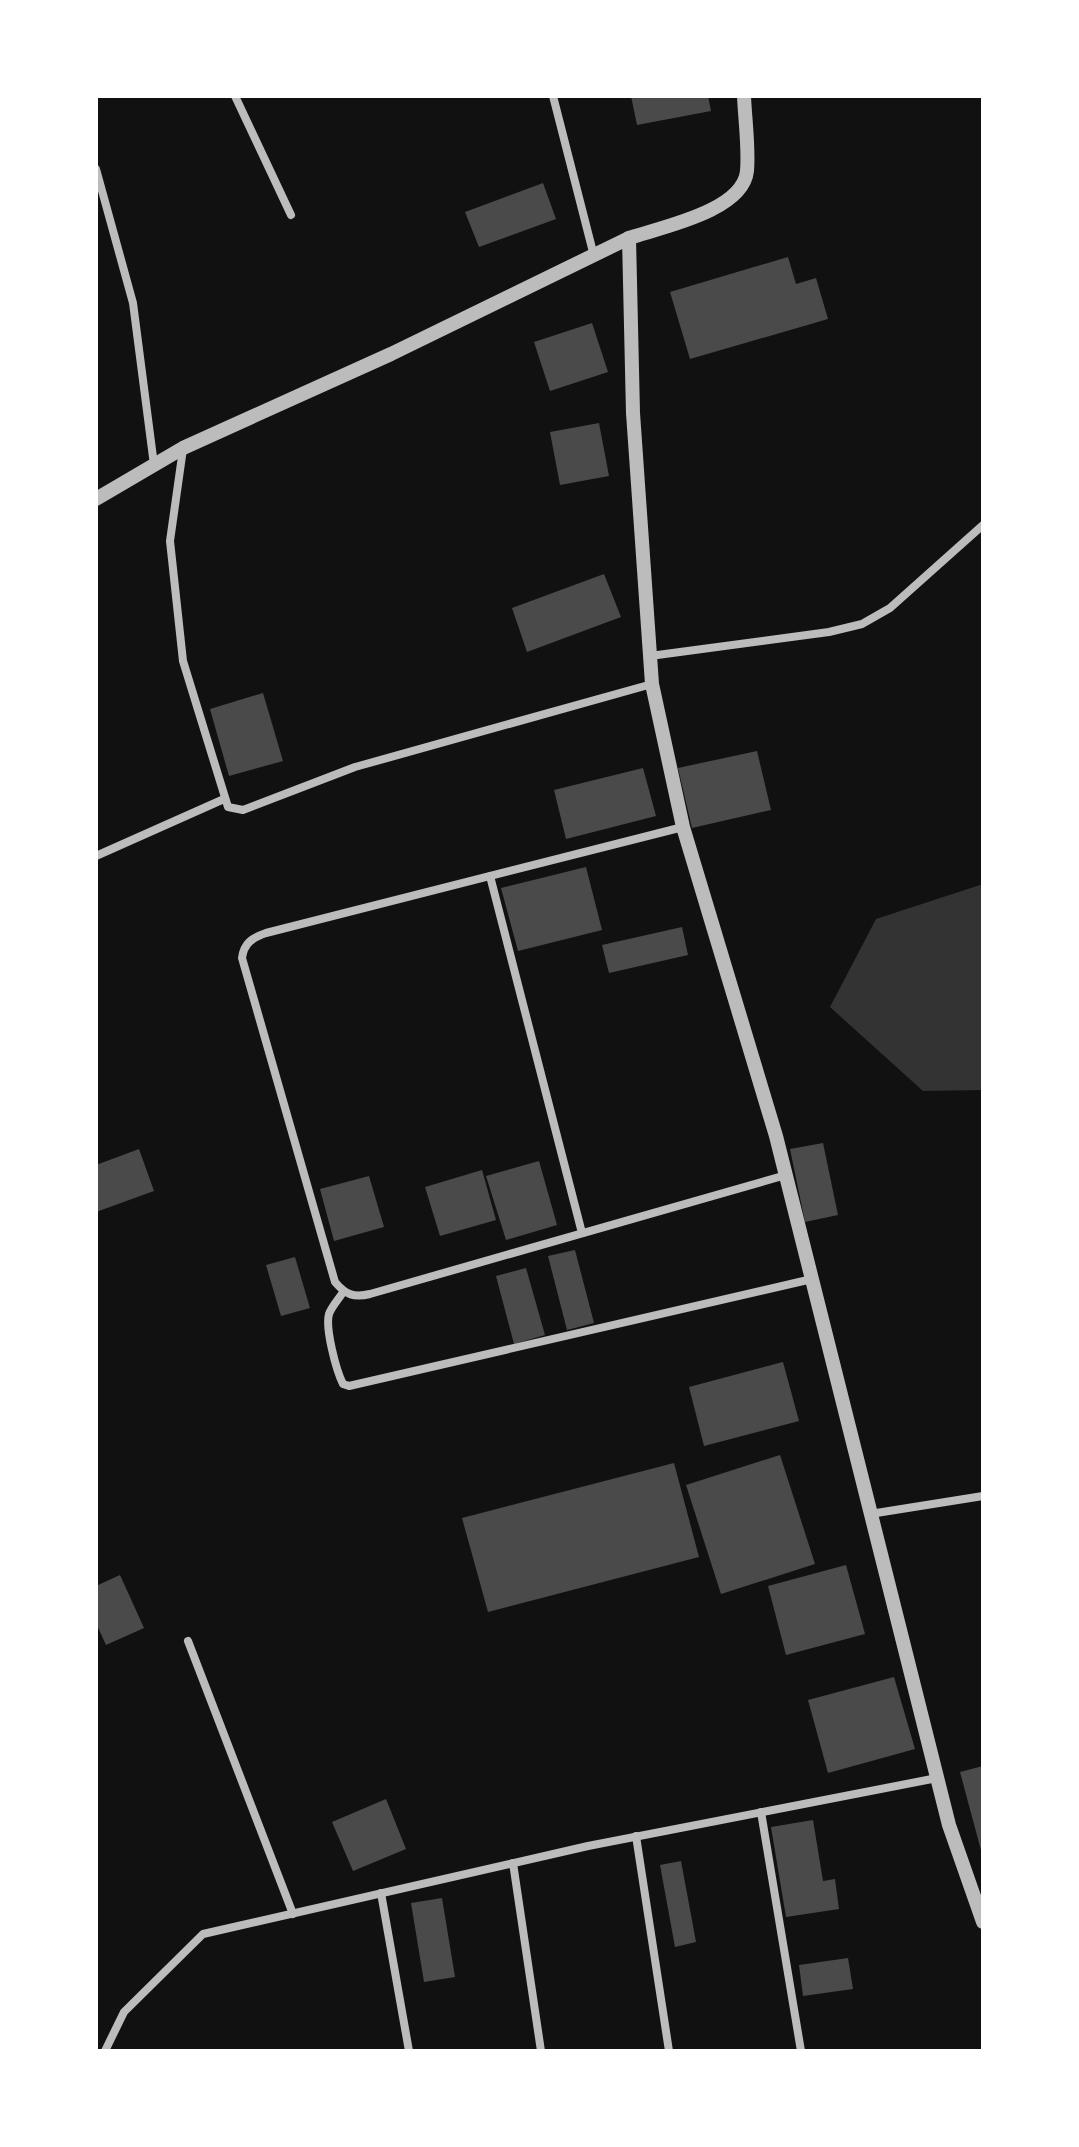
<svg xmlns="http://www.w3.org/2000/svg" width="1079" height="2147" font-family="'Public Sans',sans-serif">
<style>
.water{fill:#333}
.building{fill:#4a4a4a}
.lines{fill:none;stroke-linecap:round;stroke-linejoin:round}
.minor{stroke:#bcbcbc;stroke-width:8}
.tertiary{stroke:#bcbcbc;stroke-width:14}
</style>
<rect width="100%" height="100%" fill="#111"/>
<path class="water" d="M983 884V1090L923 1091 830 1007 876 919Z"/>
<g class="building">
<path d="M631 96H708L711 111 637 125Z"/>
<path d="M543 183 556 219 479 247 465 212Z"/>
<path d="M788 257 796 284 816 278 828 319 690 359 670 292Z"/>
<path d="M592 323 608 372 550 391 534 342Z"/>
<path d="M599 423 609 476 560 485 550 432Z"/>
<path d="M604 574 621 617 527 652 512 608Z"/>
<path d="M263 693 283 761 229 776 210 709Z"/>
<path d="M757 751 771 810 692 828 678 768Z"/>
<path d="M643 768 656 816 566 839 554 790Z"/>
<path d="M586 867 602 930 518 951 501 888Z"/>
<path d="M682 927 688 955 609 973 602 945Z"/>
<path d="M823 1143 838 1215 805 1222 790 1149Z"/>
<path d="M139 1149 154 1191 96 1212V1165Z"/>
<path d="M539 1161 557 1225 506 1240 486 1176Z"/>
<path d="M482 1170 496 1220 440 1236 425 1187Z"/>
<path d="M369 1176 384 1227 334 1241 320 1189Z"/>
<path d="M575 1250 594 1323 567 1330 548 1256Z"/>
<path d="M295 1257 310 1308 281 1316 266 1265Z"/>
<path d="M526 1268 545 1335 514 1344 496 1276Z"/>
<path d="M783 1362 799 1421 704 1446 689 1387Z"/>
<path d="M780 1455 815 1564 721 1594 686 1485Z"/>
<path d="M674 1463 699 1557 488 1612 462 1518Z"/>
<path d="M846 1565 865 1634 786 1655 768 1586Z"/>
<path d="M120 1575 144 1628 106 1645 96 1623V1586Z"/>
<path d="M894 1677 915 1749 828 1773 808 1700Z"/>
<path d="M983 1766V1854H982L960 1772Z"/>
<path d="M386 1799 406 1849 353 1871 332 1822Z"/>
<path d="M813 1820 823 1881 835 1879 839 1909 786 1917 771 1827Z"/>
<path d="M681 1861 696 1942 675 1947 660 1865Z"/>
<path d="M442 1898 455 1977 424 1982 411 1903Z"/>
<path d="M848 1958 853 1989 803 1996 799 1965Z"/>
</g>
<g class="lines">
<g class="minor">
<path d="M235 96 291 215"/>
<path d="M553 96 594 256"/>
<path d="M96 169 133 303 154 465"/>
<path d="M183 449 170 541 183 661 228 807 243 810 355 767 652 684"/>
<path d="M650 656 829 632 862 624 890 608 983 525"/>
<path d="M683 827 266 933C252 938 244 943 242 958L335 1282C346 1295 354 1298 370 1294L786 1175"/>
<path d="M96 856 224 799"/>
<path d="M490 876 582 1233"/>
<path d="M343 1292C339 1299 332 1306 329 1314 325 1328 336 1370 343 1384L349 1386 812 1279"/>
<path d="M870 1514 983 1496"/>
<path d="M188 1641 293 1914"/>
<path d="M761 1812 801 2051"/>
<path d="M636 1836 669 2051"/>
<path d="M513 1863 541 2051"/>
<path d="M381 1893 409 2051"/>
<path d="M105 2051 124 2012 203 1934 588 1846 937 1778"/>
</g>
<g class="tertiary">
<path d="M744 96C745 120 749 147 747 171 743 211 662 227 629 238L633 413 652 684 683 827 776 1136 949 1825 983 1922"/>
<path d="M96 499 183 448 391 354 629 238"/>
</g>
</g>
<rect width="1079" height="2147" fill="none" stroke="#ffffff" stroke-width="196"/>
</svg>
